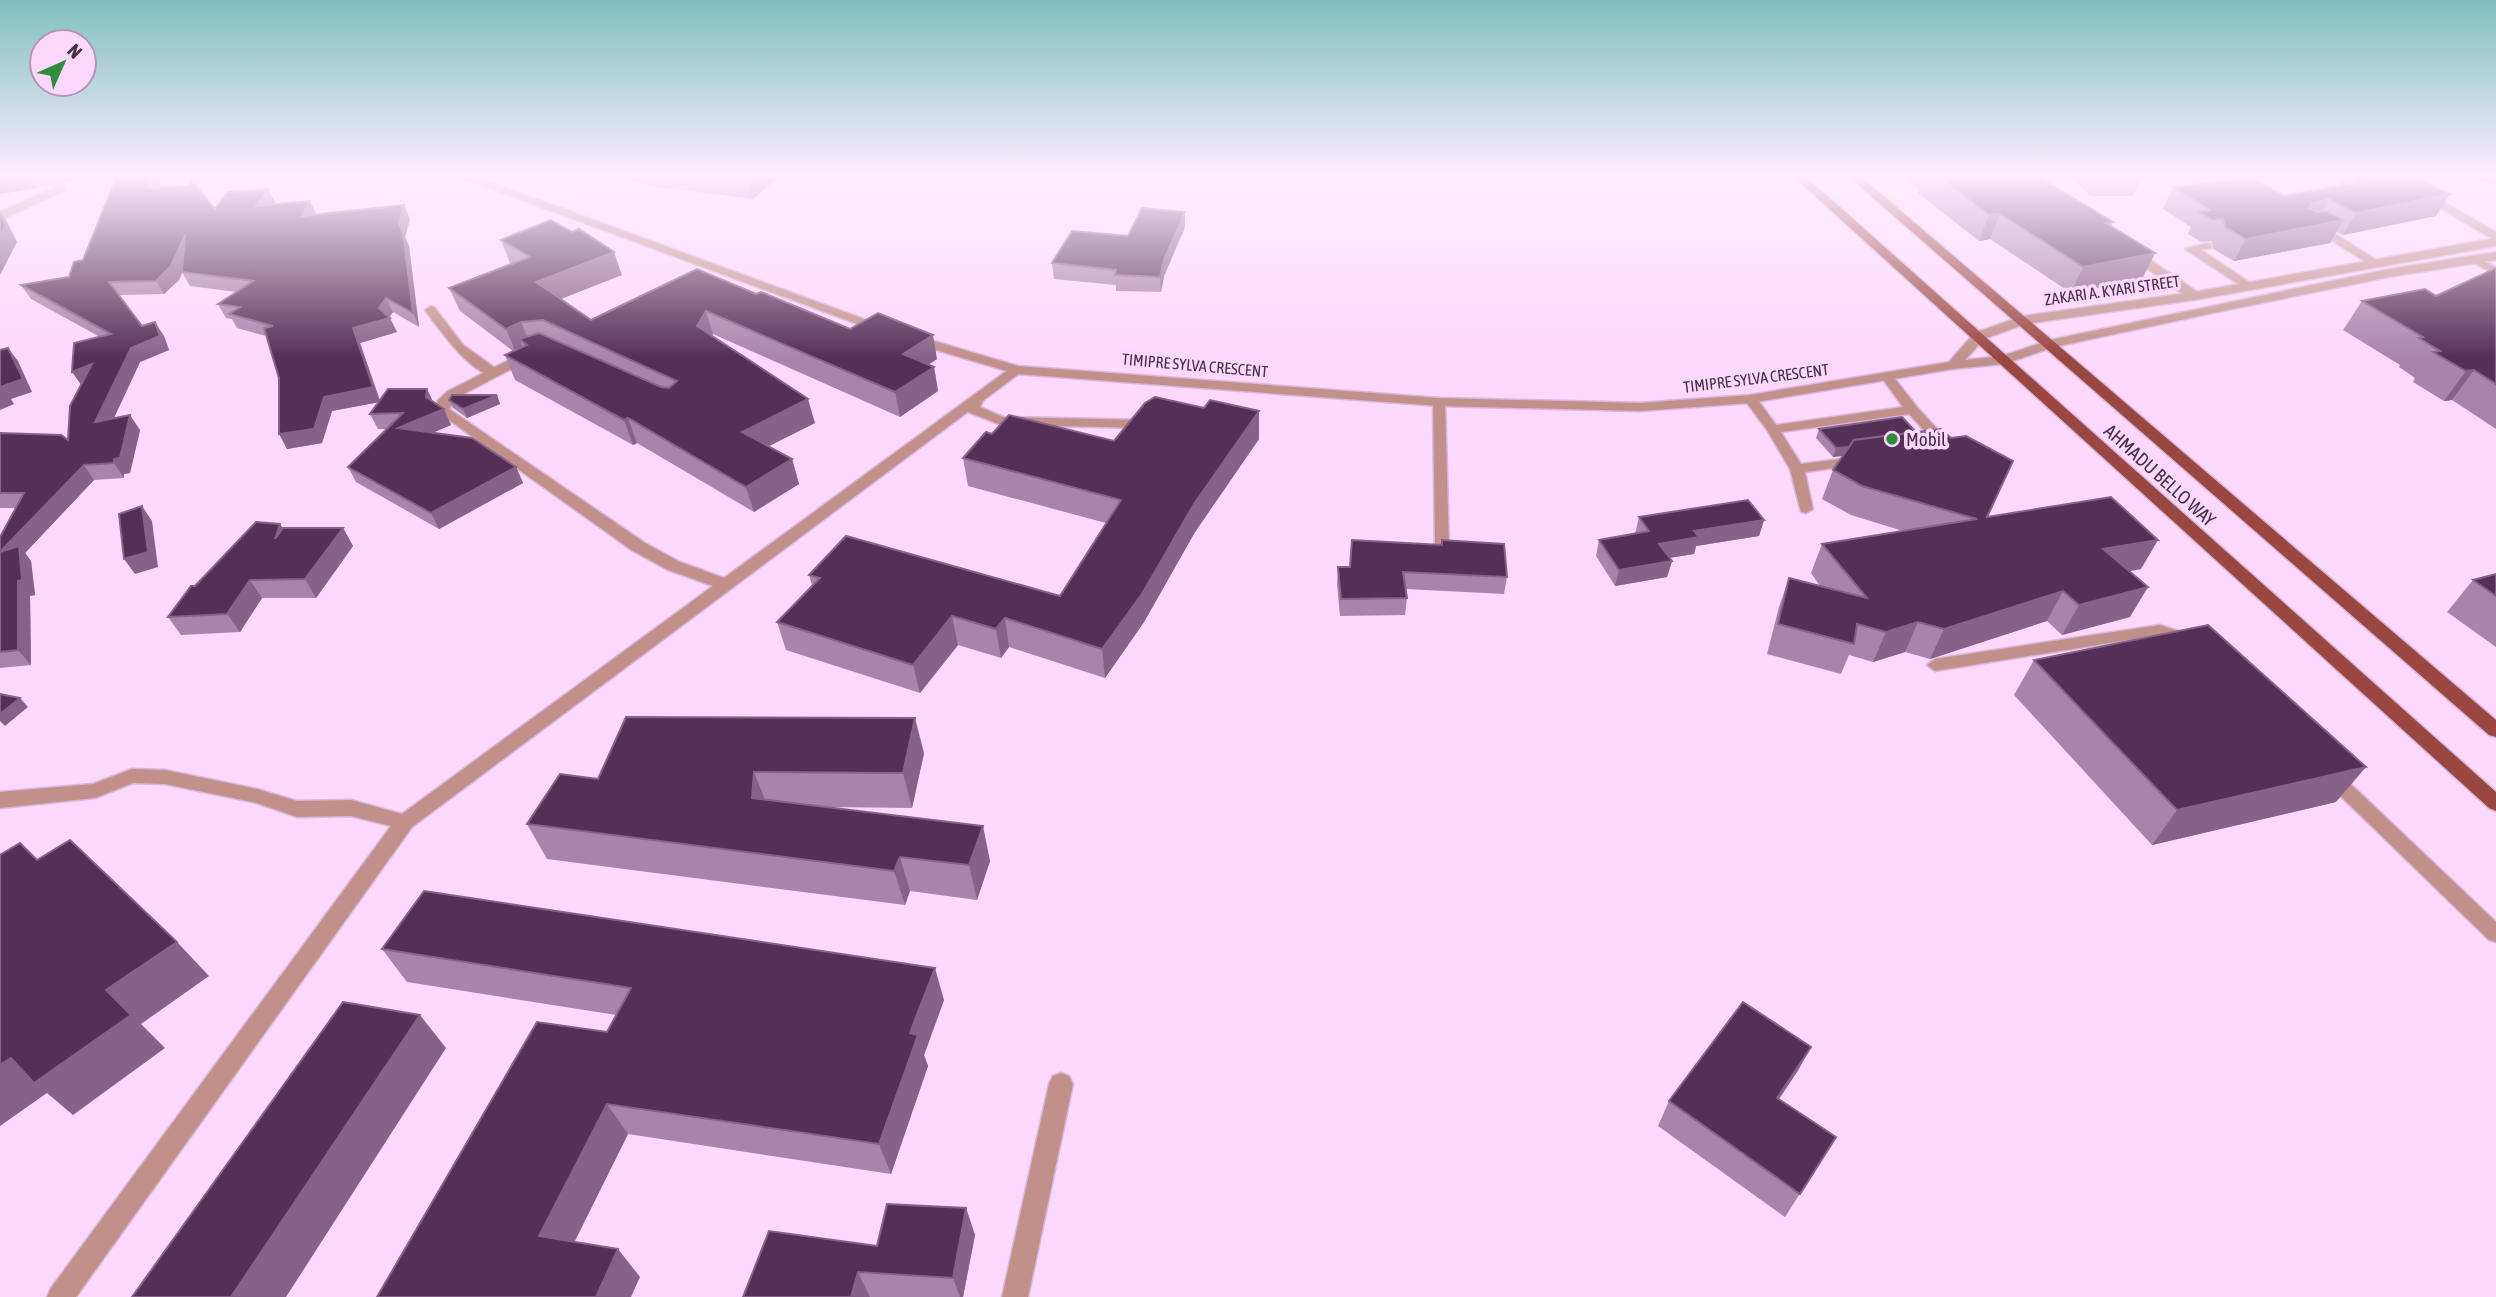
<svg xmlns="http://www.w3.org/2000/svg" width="2496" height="1297" font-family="'Asap Condensed',sans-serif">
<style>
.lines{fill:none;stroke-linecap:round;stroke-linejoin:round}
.service-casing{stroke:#d8b7d9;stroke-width:3}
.minor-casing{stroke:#d8b7d9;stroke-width:3}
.tertiary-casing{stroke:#d8b7d9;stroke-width:3}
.primary-casing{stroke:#d8b7d9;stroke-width:3}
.service{fill:#c2908b;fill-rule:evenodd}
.minor{fill:#c2908b;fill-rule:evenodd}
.tertiary{fill:#c2908b;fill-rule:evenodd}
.primary{fill:#9a4641;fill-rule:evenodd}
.wall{fill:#a884aa}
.shaded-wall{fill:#876288}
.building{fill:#542f56;stroke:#876288;stroke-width:2}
.poi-dot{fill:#328c3c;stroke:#fdd8fe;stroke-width:2.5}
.labels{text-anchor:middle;stroke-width:7;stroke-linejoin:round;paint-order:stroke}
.far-street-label{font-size:16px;fill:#433144;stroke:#fdd8fe}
.poi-label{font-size:19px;fill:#433144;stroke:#fdd8fe;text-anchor:start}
.street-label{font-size:19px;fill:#433144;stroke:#fdd8fe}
</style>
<rect width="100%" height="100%" fill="#fdd8fe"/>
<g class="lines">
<g class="service-casing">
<g id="service">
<path d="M2472 176 2496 179V185L2473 178Z"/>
<path d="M2312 224H2320L2379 262 2369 264 2312 228Z"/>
<path d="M2207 243 2211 244V248L2201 250 2252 284V288H2244L2185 249Z"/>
<path d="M2474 256 2496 267V275L2470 261V257Z"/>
<path d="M431 306 435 308 463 345 498 370V376C474 379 438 328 425 310Z"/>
<path d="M1888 374 1892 375 1917 407 1951 444 1949 447H1939L1909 414 1781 432 1801 464 1857 457 1864 461 1857 465 1805 472 1813 509 1806 513 1801 512 1790 469 1767 430 1744 399 1750 395 1755 396 1776 425 1903 407 1882 378Z"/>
<path d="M978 395 984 399 980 407 1003 417 1147 420 1154 424 1147 428 1001 425 968 412 967 409 973 396Z"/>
<path d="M1439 398 1445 402 1449 546 1442 551 1435 546 1433 402Z"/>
<path d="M2160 625 2194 636 2196 640 2188 645 2159 635 1935 671 1927 665 1935 659Z"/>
<path d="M2331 769 2337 771 2496 922V942L2489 940 2325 781 2322 776 2325 771Z"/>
</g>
</g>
<g class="minor-casing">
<g id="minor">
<path d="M86 176 61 183 66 189 64 191 0 220V212L53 188 50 185 0 186V180Z"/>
<path d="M2385 176H2399L2496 232V241Z"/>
<path d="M2130 246 2199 293V299H2189L2126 253V247Z"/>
<path d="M529 350 536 354 534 357 458 397 449 409 645 543 680 562 724 578 1012 367 1017 366 1024 370 412 827 76 1297H47L51 1288 391 826 351 816 297 817 257 803 165 784 133 783 95 798 0 808V792L93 784 132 769 165 770 257 789 297 801 351 800 402 814 713 586 668 570 633 551 435 410 438 400 448 391Z"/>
<path d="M1061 1073 1069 1076 1073 1084 1028 1297H1002L1049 1084 1053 1076Z"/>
</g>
</g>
<g class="tertiary-casing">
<g id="tertiary">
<path d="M457 176H474L891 329 884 333 879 332Z"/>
<path d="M2496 238V246L2194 300 2025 324 1984 339 1965 360 2002 356 2050 340 2389 269 2496 252V260L2389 277 2213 313 2054 347 2004 364 1953 369 1750 403 1640 411 1439 406 1017 374 909 342 907 339 914 335 1018 366 1439 398 1640 403 1750 395 1949 362 1974 333 2023 316 2194 292Z"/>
</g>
</g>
<g class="primary-casing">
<g id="primary">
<path d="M1793 176H1805L2496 792V811L2489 808Z"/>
<path d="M1848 176H1860L2496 720V737L2489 735Z"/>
</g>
</g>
<use href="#service" class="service"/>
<use href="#minor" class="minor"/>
<use href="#tertiary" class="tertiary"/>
<use href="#primary" class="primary"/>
</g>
<g class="wall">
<path d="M612 176H780L753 199 657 187Z"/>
<path d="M1901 176H2037L2113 222 2111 227 2155 253 2142 279 2071 293 1990 239 1979 241 1918 193 1919 189Z"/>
<path d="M2071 176H2142L2133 196H2090Z"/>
<path d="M2344 176H2412L2436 216 2343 235 2336 232 2330 243 2234 261 2213 249 2212 241 2201 242 2188 234 2191 227 2163 209 2173 187 2284 196 2338 187Z"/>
<path d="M162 179 159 188 215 209 268 189 275 202 273 204 310 201 316 214 410 219 405 237 409 246 419 327 393 312 389 317 397 332 360 343 380 400 427 389 433 402 444 409 451 425 432 433 516 467 523 483 439 529 356 482 348 467 386 429H378L370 414 378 402 332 411 322 443 287 449 279 378 266 336 237 328 232 319 226 318 218 304 236 292 190 286 182 272 179 280 164 294 119 295 142 326 164 336 169 350 140 362 114 418 140 430 130 473 124 474V478L94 480 25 553 31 561 35 595 30 596 31 665 0 668V537L16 508H0V433L68 440 81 385 100 337 31 299 21 285 69 277 83 260Z"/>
<path d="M1185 227 1164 276 1161 292 1116 291V285L1054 279 1052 263 1128 236Z"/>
<path d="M501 240 622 275 561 299 591 320 756 294 850 329 937 359 928 365 934 367 938 391 900 417 713 334 712 336 815 423 769 446 792 459 799 484 754 512 637 443 633 445 515 380 505 355 513 351 460 311 449 288 512 264 510 263Z"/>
<path d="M2496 268V429L2452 400 2444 401 2413 382 2415 378 2399 367 2400 365 2343 330 2362 301 2436 296Z"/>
<path d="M497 395 500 404 467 418 453 408 449 400Z"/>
<path d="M1819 429 1987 517 2141 569 2129 571 2130 617 2062 635 2047 621 1930 659 1905 652 1873 662 1849 655 1841 674 1767 654 1779 607 1789 578 1820 586 1811 573 1822 544 1903 531 1851 515 1822 499 1833 470 1843 456 1833 457 1816 438Z"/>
<path d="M1259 439 1195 532 1144 622 1105 678 1009 647 1001 658 958 645 920 693 786 650 777 622 812 585 809 575 1060 596 1106 523 968 486 963 458 1114 441Z"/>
<path d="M1639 517 1764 520 1759 536 1696 546 1694 554 1669 558 1672 561 1667 577 1615 586 1596 556 1599 540 1635 534Z"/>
<path d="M280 524 283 528H343L353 546 316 598H262L240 632 181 635 168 617 195 586Z"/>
<path d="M1442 540 1507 577 1504 594 1406 589 1407 598 1405 615 1340 616 1337 584 1338 567H1350L1441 545Z"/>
<path d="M2496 574V647L2447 612 2473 580Z"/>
<path d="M2034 660 2336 802 2152 845 2014 695Z"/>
<path d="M924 753 912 808 830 807 990 861 977 900 910 891 905 905 547 859 527 824 598 779Z"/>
<path d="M382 949 944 1000 924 1055 928 1066 891 1174 628 1134 574 1242 640 1277 377 1297 607 1032 616 1015 407 982Z"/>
<path d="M1811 1047 1797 1072 1779 1099 1836 1137 1785 1217 1658 1126 1669 1101Z"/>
<path d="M966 1208 975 1235 963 1297H743L877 1246Z"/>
</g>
<g class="shaded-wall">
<path d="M0 176H31L38 188 0 194Z"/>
<path d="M151 176H160L162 179 154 201 147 188Z"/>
<path d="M580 176H590L581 181Z"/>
<path d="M749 176H780L753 199 748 177Z"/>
<path d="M268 189 275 202 263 219 256 206Z"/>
<path d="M2450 194 2436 216 2343 235 2356 213Z"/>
<path d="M2329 199 2316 221 2298 227 2311 204Z"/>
<path d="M310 201 316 214 302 216Z"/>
<path d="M404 205 410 219 405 237 409 246 419 327 413 313 399 224Z"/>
<path d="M0 211 6 220 17 242 0 275Z"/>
<path d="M1185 212V227L1164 276 1161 292 1160 277 1164 260Z"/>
<path d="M2000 214 1990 239 1979 241 1989 215Z"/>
<path d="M2343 220 2330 243 2234 261 2246 239Z"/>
<path d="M185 235 193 249 179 280 164 294 156 281Z"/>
<path d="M614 252 622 275 545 305 536 282Z"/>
<path d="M2155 253 2142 279 2071 293 2083 267Z"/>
<path d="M386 298 393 312 388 319 390 318 397 332 360 343 380 402 332 411 322 443 287 449 279 434 324 397 353 328 379 308Z"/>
<path d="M706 311 713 334 705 350 697 326Z"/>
<path d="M155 322 164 336 169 350 140 362 105 437 95 422 131 348Z"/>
<path d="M521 322 531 345H527L519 339 524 349 516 353 506 329Z"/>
<path d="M933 335 937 359 907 378 903 354Z"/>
<path d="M8 348 18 361 32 392 11 399 14 404 0 410V387Z"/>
<path d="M92 364 82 386 72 372Z"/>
<path d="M934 367 938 391 900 417 895 392Z"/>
<path d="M2474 370 2452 400 2444 401 2466 371Z"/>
<path d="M427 389 434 404 426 397Z"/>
<path d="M497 395 500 404 467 418 463 409Z"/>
<path d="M808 399 815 423 749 456 742 432Z"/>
<path d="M444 409 451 425 406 444 398 428Z"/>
<path d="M1259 411V439L1195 532 1144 622 1105 678 1102 649 1194 504Z"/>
<path d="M130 415 140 430 130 473 124 474V478L114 463V459Z"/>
<path d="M628 418 637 443 633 445 624 420Z"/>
<path d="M1922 437 1918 446 1833 457 1836 448Z"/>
<path d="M792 459 799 484 754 512 746 487Z"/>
<path d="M84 465 94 480 25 553 31 561 35 595 30 596 31 665 18 650 0 553Z"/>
<path d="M516 467 523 483 439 529 431 513Z"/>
<path d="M142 506 152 521 158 567 135 574 124 559Z"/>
<path d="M1764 520 1759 536 1696 546 1694 554 1655 560 1659 544 1694 531Z"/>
<path d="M280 524 291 542 275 539Z"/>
<path d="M343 528 353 546 316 598 305 579Z"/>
<path d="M2158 540 2141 569 2086 579 2103 549Z"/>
<path d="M1672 561 1667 577 1615 586 1619 570Z"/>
<path d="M250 580 262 598 240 632 227 614Z"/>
<path d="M2148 587 2130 617 2062 635 2079 605Z"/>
<path d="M2063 591 2047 621 1930 659 1944 629Z"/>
<path d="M952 616 958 645 920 693 913 665Z"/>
<path d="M1005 618 1009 647 1001 658 996 629Z"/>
<path d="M1918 622 1905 652 1873 662 1886 632Z"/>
<path d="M20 698 28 707 5 726 0 721V714Z"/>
<path d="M915 718 924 753 912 808 903 773Z"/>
<path d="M2366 767 2336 802 2152 845 2177 810Z"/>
<path d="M754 772 768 807 752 798Z"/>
<path d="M983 826 990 861 977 900 969 865Z"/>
<path d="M900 857 910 891 905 905 894 871Z"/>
<path d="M177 942 209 976 141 1024 165 1048 73 1115 47 1093 0 1126V1065L106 990Z"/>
<path d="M935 968 944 1000 924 1055 928 1066 891 1174 879 1144 910 1033Z"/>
<path d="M420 1015 446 1048 286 1297H231Z"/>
<path d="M1811 1047 1797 1072 1763 1122 1777 1098Z"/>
<path d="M607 1104 628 1134 563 1265 539 1236Z"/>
<path d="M966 1208 975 1235 963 1297H960L953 1278Z"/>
<path d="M618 1249 640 1277 631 1297H596Z"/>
<path d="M858 1272 870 1297H851Z"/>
</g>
<g class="building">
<path d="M117 176H151L147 188 190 186V179L215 209 228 192 268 189 256 206 310 201 302 216 404 205 399 224 403 232 413 313 386 298 379 308 390 318 353 328 373 387 324 397 314 429 279 434V378L264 328 273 326 229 314 240 307 218 304 253 281 182 272 185 235 171 266 156 281 109 282 142 326 155 322 160 336 131 348 95 422 130 415 120 458 114 459V463L84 465 0 552V537L24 493H0V433L61 435 68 440 70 406 92 364 72 372 74 343 111 334 21 285 69 277 74 262 83 260Z"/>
<path d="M1938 176H2037L2113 222 2106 223 2155 253 2083 267 2000 214 1989 215Z"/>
<path d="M2349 176H2412L2450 194 2356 213 2329 199 2311 204 2309 208 2317 212 2327 211 2343 220 2246 239 2225 227 2223 219 2212 220 2199 212 2210 210 2173 187 2253 178 2284 196 2361 182Z"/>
<path d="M1142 208 1185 212 1164 260 1160 277 1115 275 1116 270 1052 263 1072 231 1128 236Z"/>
<path d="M0 213 6 225 0 237Z"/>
<path d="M551 220 572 232 579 229 614 252 536 282 591 320 697 269 756 294 761 292 850 329 878 313 933 335 903 354 934 367 895 392 706 311 697 326 808 399 742 432 792 459 746 487 628 418 624 420 505 355 527 345 519 339 539 333 661 387 669 388 677 381 543 320 521 322 506 329 449 288 530 257 501 240Z"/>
<path d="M2496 268V384L2474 370 2466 371 2433 352 2440 351 2419 338 2423 337 2362 301 2425 289 2436 296Z"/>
<path d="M8 348 23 379 0 387V350Z"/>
<path d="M388 389H427L426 397 444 409 398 428 472 438 516 467 431 513 348 467 403 413 370 414Z"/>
<path d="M452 395H497L463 409 449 400Z"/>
<path d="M1155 397 1204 408 1210 400 1259 411 1194 504 1142 594 1102 649 1005 618 996 629 952 616 913 665 777 622 820 578 809 575 846 536 1060 596 1121 500 963 458 986 432 992 434 1009 415 1114 441 1145 403Z"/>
<path d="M1902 417 1916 432 1854 440 1849 447 1836 448 1819 429Z"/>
<path d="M1941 429 1951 438 1966 436 2013 461 1987 517 2111 497 2158 540 2103 549 2148 587 2079 605 2063 591 1944 629 1918 622 1886 632 1857 624 1854 644 1778 624 1789 578 1867 598 1822 544 1977 519 1862 486 1833 470 1854 440Z"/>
<path d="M1748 500 1764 520 1694 531 1699 537 1659 544 1672 561 1619 570 1599 540 1649 531 1639 517Z"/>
<path d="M142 506 148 552 124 559 119 514Z"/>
<path d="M256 522 280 524 275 539 283 528H343L305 579 250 580 227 614 168 617 191 586H195Z"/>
<path d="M1352 540 1442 545V540L1504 544 1507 577 1403 572 1407 598 1341 599 1338 567H1350Z"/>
<path d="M19 546 22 580 18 581V650L0 652V552Z"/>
<path d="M2496 574V596L2473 580Z"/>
<path d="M2208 625 2366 767 2177 810 2034 660Z"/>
<path d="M0 694 20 698 0 714Z"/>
<path d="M626 717 915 718 903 773 754 772 752 798 983 826 969 865 900 857 894 871 527 824 560 774 598 779Z"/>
<path d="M70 840 177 942 106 990 131 1015 34 1083 11 1058 0 1065V855L20 843 37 860Z"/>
<path d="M424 891 935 968 910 1033 918 1035 879 1144 607 1104 539 1236 618 1249 596 1297H377L537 1022 607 1032 631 988 382 949Z"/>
<path d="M343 1002 420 1015 231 1297H132Z"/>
<path d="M1743 1002 1811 1047 1777 1098 1836 1137 1800 1194 1669 1101Z"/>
<path d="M887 1204 966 1208 953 1278 858 1272 851 1297H743L769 1231 877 1246Z"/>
</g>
<linearGradient id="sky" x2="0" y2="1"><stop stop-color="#7fc0c0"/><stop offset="0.49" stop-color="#feedff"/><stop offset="1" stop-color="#feedff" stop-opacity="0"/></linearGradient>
<rect width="2496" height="358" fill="url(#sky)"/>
<circle class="poi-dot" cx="1892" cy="439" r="7"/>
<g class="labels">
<g class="far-street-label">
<text transform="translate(2112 290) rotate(-8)" y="6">ZAKARI A. KYARI STREET</text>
<text transform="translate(1195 365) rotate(5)" y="6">TIMIPRE SYLVA CRESCENT</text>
<text transform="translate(1756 378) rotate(-7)" y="6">TIMIPRE SYLVA CRESCENT</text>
</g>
<g class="poi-label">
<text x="1906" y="446">Mobil</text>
</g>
<g class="street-label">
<text transform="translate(2160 475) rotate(42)" y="7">AHMADU BELLO WAY</text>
</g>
</g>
<g transform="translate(63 63) rotate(45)"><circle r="33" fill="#fdd8fe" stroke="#b395b4" stroke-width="2"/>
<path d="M0-5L12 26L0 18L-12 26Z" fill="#328c3c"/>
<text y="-10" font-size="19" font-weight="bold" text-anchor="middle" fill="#433144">N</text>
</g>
</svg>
